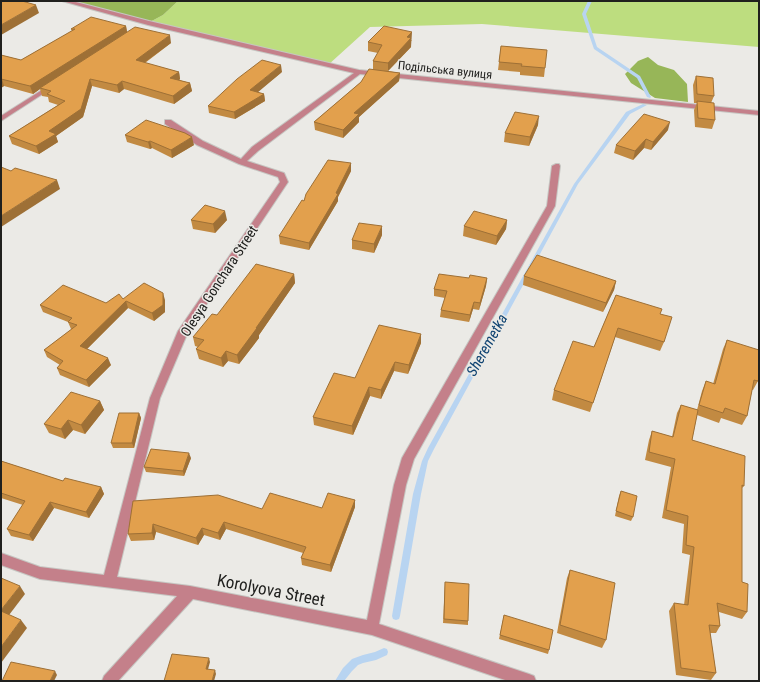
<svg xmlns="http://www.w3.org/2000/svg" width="760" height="682" font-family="'Roboto Condensed',sans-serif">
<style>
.green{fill:#bddd7f}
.forest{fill:#97b658}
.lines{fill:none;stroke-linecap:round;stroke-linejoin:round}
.stream{fill:#b8d4f1;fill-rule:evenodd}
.minor-casing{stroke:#c6c6c2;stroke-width:2}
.minor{fill:#c4808a;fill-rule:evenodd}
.wall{fill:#c28a42}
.shaded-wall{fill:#9e7036}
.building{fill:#e2a04d;stroke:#9e7036}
.labels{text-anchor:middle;stroke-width:3;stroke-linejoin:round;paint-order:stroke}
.far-street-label{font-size:12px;fill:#20201e;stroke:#ebeae6}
.street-label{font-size:14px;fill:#20201e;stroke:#ebeae6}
.water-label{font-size:15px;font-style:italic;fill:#104472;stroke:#ebeae6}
.near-street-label{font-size:17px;fill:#20201e;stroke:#ebeae6}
</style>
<rect width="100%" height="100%" fill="#ebeae6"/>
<path class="green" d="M178 1H759V47L482 24 370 27 328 65 148 23 163 15Z"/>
<g class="forest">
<path d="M65 1H178L163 15 148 23Z"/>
<path d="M648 57 658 65 674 70 687 84 688 102 655 98 631 83 625 74 638 61Z"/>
</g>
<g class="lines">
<g class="stream">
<path d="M588 1H592L586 14 597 47 640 76 651 97 650 98 647 97 637 78 594 49 582 14Z"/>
<path d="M643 104 647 105 630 114 578 184 434 449 428 461 421 494 400 616 399 619 396 620 393 619 392 616 413 494 422 461 428 448 574 184 626 112Z"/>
<path d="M384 648 387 649 388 652 387 655 376 660 363 663 358 665 352 671 344 681H335L343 668 352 659 363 655 375 652Z"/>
</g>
<g class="minor-casing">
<g id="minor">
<path d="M62 1H72L149 21 359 70 759 111V115L360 74 258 151 247 161 284 173 288 182 188 332 160 398 117 577 190 586 367 620 394 485 402 458 547 206 552 166 556 164H559L560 166 555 206 414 459 406 485 379 624 529 674 534 676 536 681H508L372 635 193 599 118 681H102L104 676 177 596 40 579 1 565V553L40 567 104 575 150 398 178 331 280 182 278 177 239 164 197 145 165 124V120H171L203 141 241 159 252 147 354 73 148 25Z"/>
<path d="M53 83 56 85 55 86 1 121V116Z"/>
</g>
</g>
<use href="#minor" class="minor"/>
</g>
<g class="wall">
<path d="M126 26 127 32 171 43 145 63 179 72 180 79 179 80 190 83 192 91 174 104 124 89 119 93 92 86 83 117 56 136 58 142 39 154 12 144 9 136 58 105 49 102 48 97 42 96 40 89 33 94 4 86 1 88V55L21 60 72 31 71 29Z"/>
<path d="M412 40 411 41V47L388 71 400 73 399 81 359 117V122L343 138 315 130 314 122 361 82 373 69V61L378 53 368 51V42Z"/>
<path d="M501 46 545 68 544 77 520 75V72L498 70Z"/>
<path d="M282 72 257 92 264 94 265 101 235 119 209 113 208 106Z"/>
<path d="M696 76 714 96 711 103 715 120 712 129 695 127 694 110 697 103H694L693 85Z"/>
<path d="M538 125 529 146 504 142 505 133Z"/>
<path d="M668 130 651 150 644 148 633 160 614 153 616 145Z"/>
<path d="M125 135 194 145 172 158 152 148 150 149 127 142Z"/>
<path d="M351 163V171L338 197V201L309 250 280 244 279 236 304 201Z"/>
<path d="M191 220H227L215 233 193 229Z"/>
<path d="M507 220 506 229 496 245 463 236 464 226Z"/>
<path d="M382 235 374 253 352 249V240Z"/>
<path d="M294 274 295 283 259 335V338L239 364 228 361 223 367 199 359 196 349 198 347 195 346 193 337 217 315Z"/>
<path d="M524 276 616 281 614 290 603 312 523 285Z"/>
<path d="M469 278H487L486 286 479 310 473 309 469 322 440 317 441 310 445 298 434 296V289Z"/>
<path d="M616 295 660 314 664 342 660 351 615 337 590 412 552 400 554 390 594 347Z"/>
<path d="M123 299 165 300V312L154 321 128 308 87 349 111 365 89 387 60 375 57 368 60 365 47 357 44 350 72 329H71L68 322 43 312 40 305 106 303Z"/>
<path d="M421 334V343L408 374 394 371 381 399 370 396 353 435 314 425 313 417 355 378Z"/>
<path d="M727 340 758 381 753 390H752L747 416 742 425 721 418 719 423 697 415 692 440 744 486 742 488V582L747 612 742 619 719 612 720 626 716 633H710L716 673 711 680 676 675 669 611 674 603 684 605 690 555 682 553 684 524 662 518 671 467 645 460 649 440 652 431 672 437 677 413 681 405 697 410 702 391 706 381 713 384 723 349Z"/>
<path d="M100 401 104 410 85 434 73 430 65 439 49 433 44 424Z"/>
<path d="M139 413 141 418 134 448H113L111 443Z"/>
<path d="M191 458 184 476 146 472 144 467Z"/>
<path d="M1 461 63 481 101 487 104 494 89 518 54 508 33 541 11 536 7 529 23 505 1 498Z"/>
<path d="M621 491 633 517 631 521 615 516 619 496Z"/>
<path d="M355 500V507L331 572 302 565 301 558 303 553 226 529 220 540 204 535 198 545 156 532 154 540 131 541 128 534 133 501 262 509 322 508Z"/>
<path d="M570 570 606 640 602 648 557 633 567 578Z"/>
<path d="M445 582 468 621V625L443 623Z"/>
<path d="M504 615 549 650 548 654 499 639Z"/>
</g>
<g class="shaded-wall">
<path d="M36 5 39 13 1 35V25Z"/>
<path d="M126 26 127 32 40 88V89L33 94 30 86Z"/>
<path d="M412 32 411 47 388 71V63L407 37Z"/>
<path d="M170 35 171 43 137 68 136 60Z"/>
<path d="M281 65 282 72 251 98 250 90Z"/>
<path d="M179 72 180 79 172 86 170 78Z"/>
<path d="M400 73 399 81 359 117V122L343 138V130L354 113Z"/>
<path d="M1 79H2L4 86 1 88Z"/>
<path d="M90 79 92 86 83 117 56 136 58 142 39 154 36 146Z"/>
<path d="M122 81 124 89 119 93 117 85Z"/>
<path d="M190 83 192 91 174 104 173 96Z"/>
<path d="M264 94 265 101 235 119 234 112Z"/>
<path d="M539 116 538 125 529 146 530 137Z"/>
<path d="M670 122 668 130 651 150 653 142Z"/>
<path d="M192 137 194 145 172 158 171 150Z"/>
<path d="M646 139 644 148 633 160 635 151Z"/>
<path d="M150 141 152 148 150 149 148 142Z"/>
<path d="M351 163V171L338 197V201L309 250V243Z"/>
<path d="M57 180 60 189 1 227V216Z"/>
<path d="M225 211 227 220 215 233 213 224Z"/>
<path d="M507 220 506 229 496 245 497 236Z"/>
<path d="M382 226V235L374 253V244Z"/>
<path d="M294 274 295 283 259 335V338L239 364 237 355Z"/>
<path d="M487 278 486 286 479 310 480 303Z"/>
<path d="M616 281 614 290 603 312 606 303Z"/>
<path d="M163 293 165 300V312L154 321 152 313Z"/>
<path d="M126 301 128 308 83 353 80 346Z"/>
<path d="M474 302 473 309 469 322 470 315Z"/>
<path d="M421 334V343L408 374 409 365Z"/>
<path d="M226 351 228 361 223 367 221 358Z"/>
<path d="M108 358 111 365 89 387 86 380Z"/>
<path d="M395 362 394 371 381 399V390Z"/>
<path d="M369 387 370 396 353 435 352 426Z"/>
<path d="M100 401 104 410 85 434 81 425Z"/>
<path d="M139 413 141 418 134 448 132 443Z"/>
<path d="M68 420 73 430 65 439 61 429Z"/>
<path d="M189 453 191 458 184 476 183 471Z"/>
<path d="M101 487 104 494 89 518 86 512Z"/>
<path d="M355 500V507L331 572 330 565Z"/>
<path d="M50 502 54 508 33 541 29 535Z"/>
<path d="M224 522 226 529 220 540 218 533Z"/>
<path d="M153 524 156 532 154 540 152 533Z"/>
<path d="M202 528 204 535 198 545 196 538Z"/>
<path d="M20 586 25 594 6 619 1 612V610Z"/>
<path d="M21 620 27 628 1 663V647Z"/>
<path d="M209 658 210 662 207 673 206 669Z"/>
<path d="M215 670 216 674 214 681H212Z"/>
<path d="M55 671 57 675 54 681H50Z"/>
</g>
<g class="building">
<path d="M3 1H22L36 5 1 25V2Z"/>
<path d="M91 17 126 26 30 86 1 79V55L21 60 75 29H71Z"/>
<path d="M384 26 412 32 407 37 411 38 388 63 373 61 382 45 368 42Z"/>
<path d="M135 27 170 35 136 60 179 72 170 78 190 83 173 96 122 81 117 85 90 79 81 109 49 131 56 134 36 146 9 136 65 101 47 94 51 91 40 88Z"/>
<path d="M501 46 547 50 545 68 521 66 522 64 499 62Z"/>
<path d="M262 60 281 65 250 90 264 94 234 112 208 106 237 79Z"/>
<path d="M369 69 400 73 354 113 359 114 343 130 314 122 361 82Z"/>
<path d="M696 76 713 78 714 96 697 94Z"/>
<path d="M697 101 714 103 715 120 698 118Z"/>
<path d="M515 112 539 116 530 137 505 133Z"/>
<path d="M644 114 670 122 653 142 646 139 635 151 616 145Z"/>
<path d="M146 120 185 133 192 137 171 150 150 141 148 142 125 135Z"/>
<path d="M328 160 351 163 336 193 338 194 309 243 279 236 302 200 304 201 306 194Z"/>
<path d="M1 167 11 171 15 168 57 180 1 216Z"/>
<path d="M205 205 225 211 213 224 191 220Z"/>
<path d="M474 211 507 220 497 236 464 226Z"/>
<path d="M359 223 382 226 374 244 352 240Z"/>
<path d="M537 255 616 281 606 303 524 276Z"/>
<path d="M256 264 294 274 256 328H257L237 355 226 351 221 358 196 349 204 340 193 337 212 314 217 315Z"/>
<path d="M439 274 469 278 470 275 487 278 480 303 474 302 470 315 441 310 447 291 434 289Z"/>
<path d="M144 283 163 293V305L152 313 126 301 80 346 108 358 86 380 57 368 63 361 44 350 77 325 68 322 72 318 40 305 63 285 106 303 119 294 123 299Z"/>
<path d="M616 295 662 309 660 314 672 317 664 342 618 328 593 403 554 390 573 341 594 347Z"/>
<path d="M379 325 421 334 409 365 395 362 381 390 369 387 352 426 313 417 334 373 355 378Z"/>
<path d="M727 340 759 350V378L758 381 754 380 747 416 725 408 723 413 699 405 706 381 715 384Z"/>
<path d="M71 392 100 401 81 425 68 420 61 429 44 424Z"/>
<path d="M681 405 698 410 692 440 745 456 744 486 742 485V582L748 584 747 612 717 603 720 626 709 625 716 673 681 668 674 603 688 605 694 547 686 545 688 516 666 510 675 459 649 452 652 431 673 437Z"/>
<path d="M119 413H139L132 443H111Z"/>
<path d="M151 449 189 453 183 471 144 467Z"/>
<path d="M1 461 63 481 65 478 101 487 86 512 50 502 29 535 7 529 25 501 1 493Z"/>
<path d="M621 491 637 496 633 517 616 511Z"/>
<path d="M270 493 322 508 328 493 355 500 330 565 301 558 306 547 224 522 218 533 202 528 196 538 153 524 152 533 128 534 133 501 218 495 262 509Z"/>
<path d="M570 570 615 583 606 640 560 625Z"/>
<path d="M1 578 20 586 1 610Z"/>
<path d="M445 582 469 584 468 621 444 619Z"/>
<path d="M1 611 21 620 1 647Z"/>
<path d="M504 615 553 630 549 650 500 635Z"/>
<path d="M172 654 209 658 206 669 215 670 212 681H164Z"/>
<path d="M11 662 55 671 50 681H2Z"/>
</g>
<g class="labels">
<g class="far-street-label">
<text transform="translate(445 70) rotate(6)" y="4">Подільська вулиця</text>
</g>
<g class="street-label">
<text transform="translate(219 281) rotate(-57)" y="5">Olesya Gonchara Street</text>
</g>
<g class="water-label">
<text transform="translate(487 345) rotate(-61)" y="5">Sheremetka</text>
</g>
<g class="near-street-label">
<text transform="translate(271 590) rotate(11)" y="6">Korolyova Street</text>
</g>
</g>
<rect width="760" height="682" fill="none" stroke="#20201e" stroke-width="4"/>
</svg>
